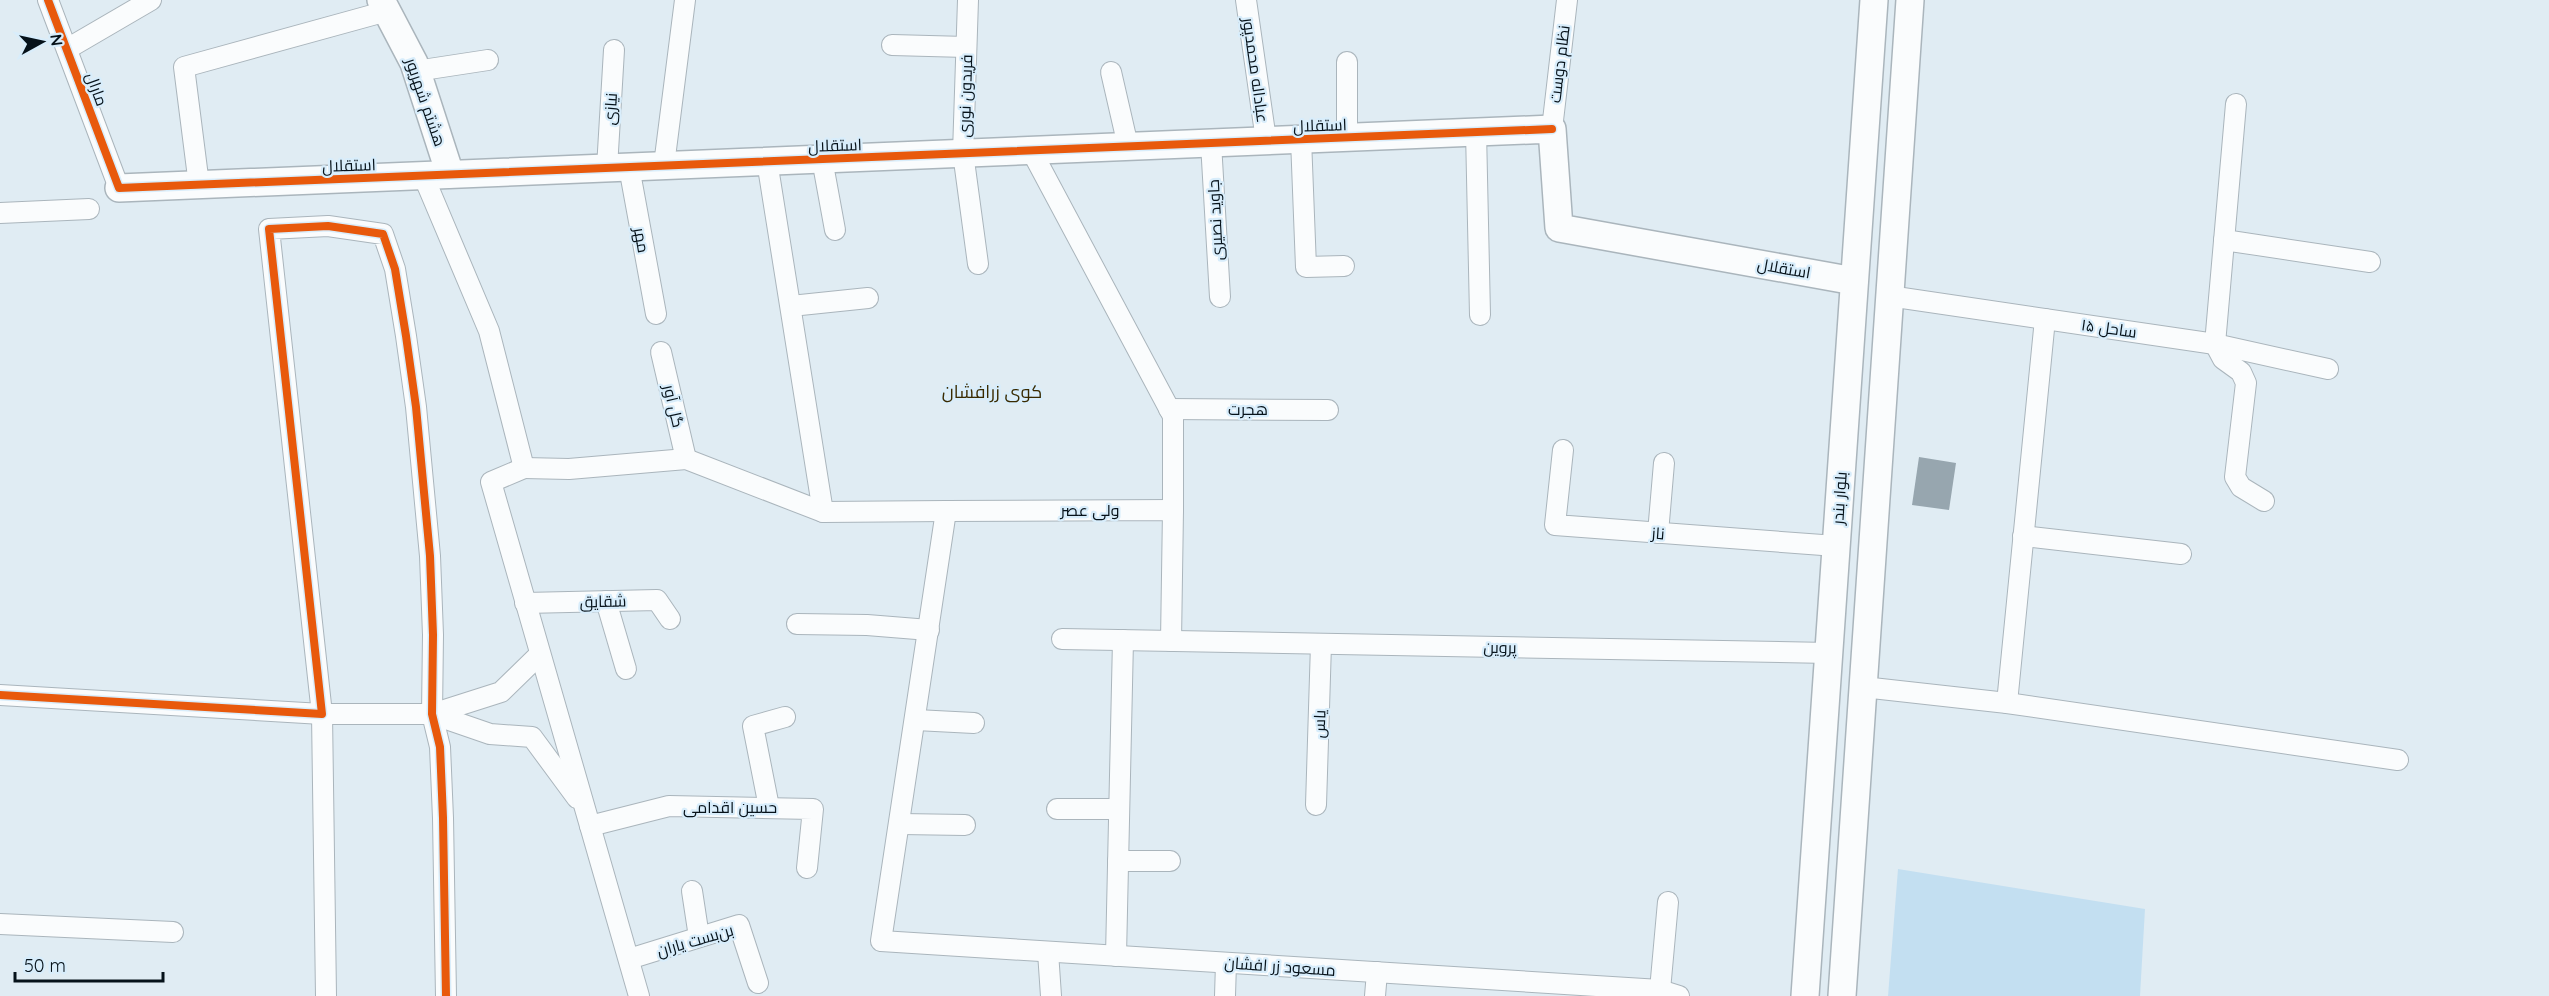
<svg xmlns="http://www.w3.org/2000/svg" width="2549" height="996" font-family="Quicksand,Cairo,sans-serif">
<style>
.green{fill:#c3dff1}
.building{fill:#97a6af}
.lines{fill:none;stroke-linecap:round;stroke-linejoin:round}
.street-casing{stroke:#aab5bc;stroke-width:22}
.secondary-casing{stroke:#aab5bc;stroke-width:30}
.street{stroke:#fafcfd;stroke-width:20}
.secondary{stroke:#fafcfd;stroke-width:27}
.cycleway-casing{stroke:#d8edfb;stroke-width:11}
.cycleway{stroke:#e8590c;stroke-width:8}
.labels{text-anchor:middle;stroke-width:4.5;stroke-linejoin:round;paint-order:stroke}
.street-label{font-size:16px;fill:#06121a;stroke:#d8edfb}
.neighbourhood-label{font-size:18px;fill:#392a00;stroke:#d8edfb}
</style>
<rect width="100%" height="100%" fill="#e0ecf3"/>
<path class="green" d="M1898 869 2145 909 2140 996H1888Z"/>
<path class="building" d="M1919 457 1956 463 1949 510 1912 505Z"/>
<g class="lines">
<g class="street-casing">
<g id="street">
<path d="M48 0 119 188"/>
<path d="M968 0 963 153 978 264"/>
<path d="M1246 0 1266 140"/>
<path d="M892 45 966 47"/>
<path d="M67 49 151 0"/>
<path d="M416 71 488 60"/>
<path d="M1111 72 1128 146"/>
<path d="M2236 104 2215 344 2223 359 2241 372 2246 383 2235 477 2241 487 2264 501"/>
<path d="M1552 129 1567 0"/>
<path d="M1476 131 1480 315"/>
<path d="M1347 137V62"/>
<path d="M1301 139 1306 267 1344 266"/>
<path d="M1211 143 1220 297"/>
<path d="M1031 150 1173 416V510"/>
<path d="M822 159 835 230"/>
<path d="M767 161 823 512"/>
<path d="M664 165 685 0"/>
<path d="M629 167 656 314"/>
<path d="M607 168 614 50"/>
<path d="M423 175 489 331 524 468 491 482 639 996"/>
<path d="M199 185 184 67 387 11"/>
<path d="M0 213 89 209"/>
<path d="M2224 240 2370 262"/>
<path d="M1889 296 2215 344 2328 369"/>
<path d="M791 306 868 298"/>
<path d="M661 352 686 459"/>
<path d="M1169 409 1328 410"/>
<path d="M1563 450 1555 525 1836 546"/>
<path d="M524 468 569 469 686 459 823 512 946 511"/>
<path d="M1658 533 1664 463"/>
<path d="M2023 536 2181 554"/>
<path d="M606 601 626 669"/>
<path d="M525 603 657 600 670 619"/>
<path d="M797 624 867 625 929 630"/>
<path d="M1062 639 1829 653"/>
<path d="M1171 641 1173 510 946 511 881 941 1660 990 1679 996"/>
<path d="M540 654 501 692 432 714 490 734 532 737 577 798"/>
<path d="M1863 687 2007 703 2398 760"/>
<path d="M0 695 322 714 269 229 328 226 383 234 395 269 406 336 416 407 430 556 433 635 432 714 440 747 443 818 446 996"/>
<path d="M2007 703 2045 319"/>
<path d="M916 720 974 723"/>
<path d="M1316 805 1321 644"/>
<path d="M769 807 753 726 785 717"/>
<path d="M1057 809H1119"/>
<path d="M901 824 965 825"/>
<path d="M590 826 669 806 813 809 807 868"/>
<path d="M1118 861H1170"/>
<path d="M692 891 699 937"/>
<path d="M0 924 173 932"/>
<path d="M1048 952 1051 996"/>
<path d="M1116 956 1123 640"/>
<path d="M629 959 739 925 758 983"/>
<path d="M1660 990 1668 902"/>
<path d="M326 996 322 714H432"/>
<path d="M1225 996 1226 963"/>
<path d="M1375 996 1377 972"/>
</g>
</g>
<g class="secondary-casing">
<g id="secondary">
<path d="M381 0 414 63 450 174"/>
<path d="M119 188 1552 129 1559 228 1854 281"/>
<path d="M1805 996 1874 0"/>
<path d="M1842 996 1910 0"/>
</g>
</g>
<use href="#street" class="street"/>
<use href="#secondary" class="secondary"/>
<g class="cycleway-casing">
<g id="cycleway">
<path d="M48 0 119 188 1552 129"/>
<path d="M0 695 322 714 269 229 328 226 383 234 395 269 406 336 416 407 430 556 433 635 432 714 440 747 443 818 446 996"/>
</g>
</g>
<use href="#cycleway" class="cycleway"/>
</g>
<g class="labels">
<g class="street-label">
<text transform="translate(1559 64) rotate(-83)" y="6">نظام دوست</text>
<text transform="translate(1256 70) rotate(82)" y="6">عباداله محمدپور</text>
<text transform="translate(97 89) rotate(70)" y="6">مارال</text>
<text transform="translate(965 96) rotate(-88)" y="6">فریدون نوری</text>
<text transform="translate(426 102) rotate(71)" y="6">هشتم شهریور</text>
<text transform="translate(610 109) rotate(-86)" y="6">نیازی</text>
<text transform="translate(1320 125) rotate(-2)" y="6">استقلال</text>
<text transform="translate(835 145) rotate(-2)" y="6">استقلال</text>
<text transform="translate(349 165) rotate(-2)" y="6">استقلال</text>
<text transform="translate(1215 220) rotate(-93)" y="6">جاوید نصیری</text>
<text transform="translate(642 240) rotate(80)" y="6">مهر</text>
<text transform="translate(1784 268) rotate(10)" y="6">استقلال</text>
<text transform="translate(2109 328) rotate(8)" y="6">ساحل ۱۵</text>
<text transform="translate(674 406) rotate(77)" y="6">گل آور</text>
<text x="1248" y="415">هجرت</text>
<text transform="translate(1839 498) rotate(-86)" y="6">بلوار بندر</text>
<text x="1090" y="516">ولی عصر</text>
<text transform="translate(1658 533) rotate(4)" y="6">ناز</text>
<text transform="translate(603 601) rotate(-1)" y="6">شقایق</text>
<text transform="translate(1500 647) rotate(1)" y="6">پروین</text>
<text transform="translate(1319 724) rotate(-88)" y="6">یاس</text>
<text x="730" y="813">حسین اقدامی</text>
<text transform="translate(695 940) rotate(-16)" y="6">بن‌بست یاران</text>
<text transform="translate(1280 966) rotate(4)" y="6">مسعود زر افشان</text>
</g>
<g class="neighbourhood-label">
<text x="992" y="398">کوی زرافشان</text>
</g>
</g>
<g transform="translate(42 42) rotate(82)" stroke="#d8edfb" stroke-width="4.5" paint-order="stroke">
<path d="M0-4.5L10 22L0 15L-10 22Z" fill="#06121a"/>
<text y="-9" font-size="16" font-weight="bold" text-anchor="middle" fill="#06121a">N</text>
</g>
<path d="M15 972v9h148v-9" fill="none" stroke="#06121a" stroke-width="3"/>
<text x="24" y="972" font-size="18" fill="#06121a" stroke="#d8edfb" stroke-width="4.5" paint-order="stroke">50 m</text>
</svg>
